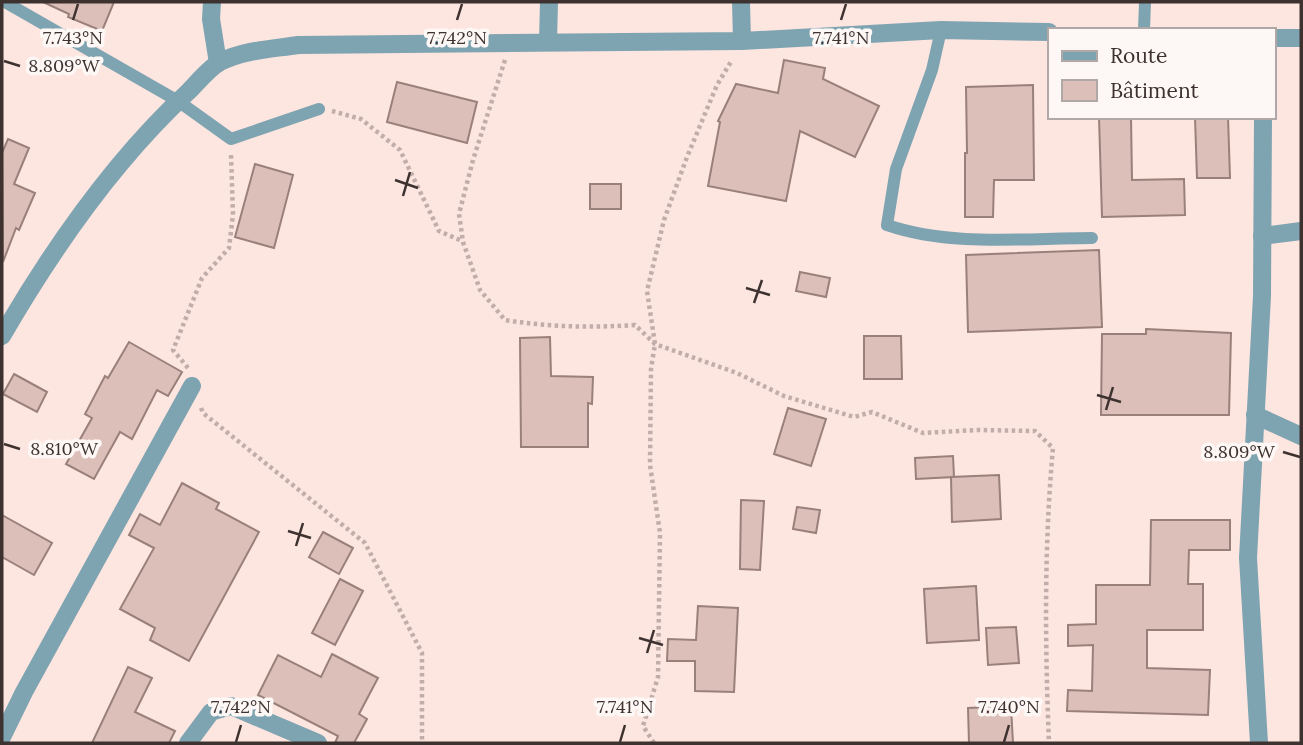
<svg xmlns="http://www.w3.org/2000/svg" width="1303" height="745" font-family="Lora,serif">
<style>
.building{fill:#dcbfb9;stroke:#9a807a;stroke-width:2}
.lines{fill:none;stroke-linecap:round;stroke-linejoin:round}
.path{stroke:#c1ada9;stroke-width:4.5;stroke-dasharray:3.5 3.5;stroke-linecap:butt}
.service{stroke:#7fa4b1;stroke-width:12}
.minor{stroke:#7fa4b1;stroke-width:18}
.ticks{fill:none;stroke:#3d3230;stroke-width:2.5}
.ticks-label{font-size:18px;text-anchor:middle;fill:#3d3230;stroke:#fdf7f5;stroke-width:7;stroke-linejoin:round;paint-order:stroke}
</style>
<rect width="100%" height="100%" fill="#fde5e0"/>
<g class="building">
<path d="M43 2H114L102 31 68 17 69 14Z"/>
<path d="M784 60 825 68 823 79 879 106 855 157 800 131 786 201 708 186 720 122 718 121 736 84 778 93Z"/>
<path d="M397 82 477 102 467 143 387 122Z"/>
<path d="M1033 85 1034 180H994L993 217H965V153H967L966 87Z"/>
<path d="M1099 117H1131L1132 180 1184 179 1185 215 1102 217Z"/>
<path d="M1195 117H1228L1230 178H1197Z"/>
<path d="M8 139 29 148 14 184 35 193 19 230 16 228 3 262 2 153Z"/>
<path d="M255 164 293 175 274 248 235 237Z"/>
<rect x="590" y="184" width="31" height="25"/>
<path d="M1099 250 1102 327 968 332 966 255Z"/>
<path d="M800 272 830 278 826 297 796 291Z"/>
<path d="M1146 329 1231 333 1229 415H1101L1102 334H1146Z"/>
<path d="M864 336H901L902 379H864Z"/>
<path d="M550 337 551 376 593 377 592 404 588 403V447H521L520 338Z"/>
<path d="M129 342 182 372 168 396 157 390 132 439 120 432 94 479 66 464 92 418 85 414 105 376 108 378Z"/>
<path d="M14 374 47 392 37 412 3 394Z"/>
<path d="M788 408 826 419 811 466 774 454Z"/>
<path d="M953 456 954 477 916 479 915 458Z"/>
<path d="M999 475 1001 519 952 522 951 477Z"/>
<path d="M182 483 219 503 216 509 259 532 189 661 150 640 155 628 120 609 154 548 129 535 140 514 160 525Z"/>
<path d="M741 500 764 501 760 570 740 569Z"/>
<path d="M797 507 820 510 816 533 793 529Z"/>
<path d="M2 515 52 543 34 575 2 557Z"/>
<path d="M1151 520H1230V550H1189L1188 584H1203V630H1147V668L1210 670 1208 715 1067 711 1068 690 1092 691 1093 645 1068 646V625L1096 624V585H1150Z"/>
<path d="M323 532 353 548 339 574 309 557Z"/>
<path d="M340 579 363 591 335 645 312 633Z"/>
<path d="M976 586 979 640 927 643 924 589Z"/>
<path d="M698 606 738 608 734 692 695 691V661H667L668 639 696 640Z"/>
<path d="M1016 627 1019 663 988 665 986 628Z"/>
<path d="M332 654 378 678 359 714 367 719 354 743H335L338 736 258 695 278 655 321 677Z"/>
<path d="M128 667 152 678 135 712 175 731 169 743H92Z"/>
<path d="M1011 706 1013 743H969L968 708Z"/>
</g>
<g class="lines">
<g class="path">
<path d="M505 60 473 160 459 214 463 242 480 290 505 320C549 327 591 328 635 325L655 344 737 373 784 396 854 417 872 412 923 433 977 430 1035 431 1053 448C1044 546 1045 645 1049 743"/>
<path d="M332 111 361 119 400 150 439 231 462 241"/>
<path d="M188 368 173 350 202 278 229 248 233 215 231 154"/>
<path d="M201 408 203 413 365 543 422 653V743"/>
<path d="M654 743 643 726 658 677 660 533 650 465 651 369 655 344 647 291 664 220 687 157 717 85 732 60"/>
</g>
<g class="service">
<path d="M5 2 178 101 231 139 319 109"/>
<path d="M941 30 932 70 896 169 887 225C951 247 1025 238 1092 238"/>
<path d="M1144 30 1145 2"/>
</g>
<g class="minor">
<path d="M212 2 211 19 218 63"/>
<path d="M741 2 742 41"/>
<path d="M1273 38H1301"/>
<path d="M548 42 549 2"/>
<path d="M1262 236 1301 231"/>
<path d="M2 336C53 248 114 160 189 91 198 82 209 68 220 62 244 50 272 49 298 45L742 41 941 30 1049 32"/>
<path d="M1255 415 1301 436"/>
<path d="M2 737 24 692 192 386"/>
<path d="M188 743 211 712 231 706 318 743"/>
<path d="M1259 743 1248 558 1262 296 1263 117"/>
</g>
</g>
<path class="ticks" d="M73 20 78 4M457 20 462 4M841 20 846 4M4 61 20 66M395 180 418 188M403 196 410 172M746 288 770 295M754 303 762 280M1097 395 1121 402M1106 410 1113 387M4 444 20 449M1283 452 1300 457M288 531 311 538M296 546 303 523M639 638 663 645M647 653 654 630M236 742 241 725M620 742 625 725M1004 742 1009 725"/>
<g class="ticks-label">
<text x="73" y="44">7.743°N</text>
<text x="457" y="44">7.742°N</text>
<text x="841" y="44">7.741°N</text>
<text x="64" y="72">8.809°W</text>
<text x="64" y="455">8.810°W</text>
<text x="1239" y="458">8.809°W</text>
<text x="241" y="713">7.742°N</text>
<text x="625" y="713">7.741°N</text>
<text x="1009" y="713">7.740°N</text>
</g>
<rect width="1303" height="745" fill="none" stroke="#3d3230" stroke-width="7"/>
<rect x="1048" y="28" width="228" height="91" fill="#fdf7f5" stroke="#b0a8a6" stroke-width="2"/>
<rect x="1062" y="51" width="35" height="10" fill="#7fa4b1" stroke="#b0a8a6" stroke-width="2"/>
<text x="1110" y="63" font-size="21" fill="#3d3230">Route</text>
<rect x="1062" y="80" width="35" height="21" fill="#dcbfb9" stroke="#b0a8a6" stroke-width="2"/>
<text x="1110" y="98" font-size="21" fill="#3d3230">Bâtiment</text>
</svg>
